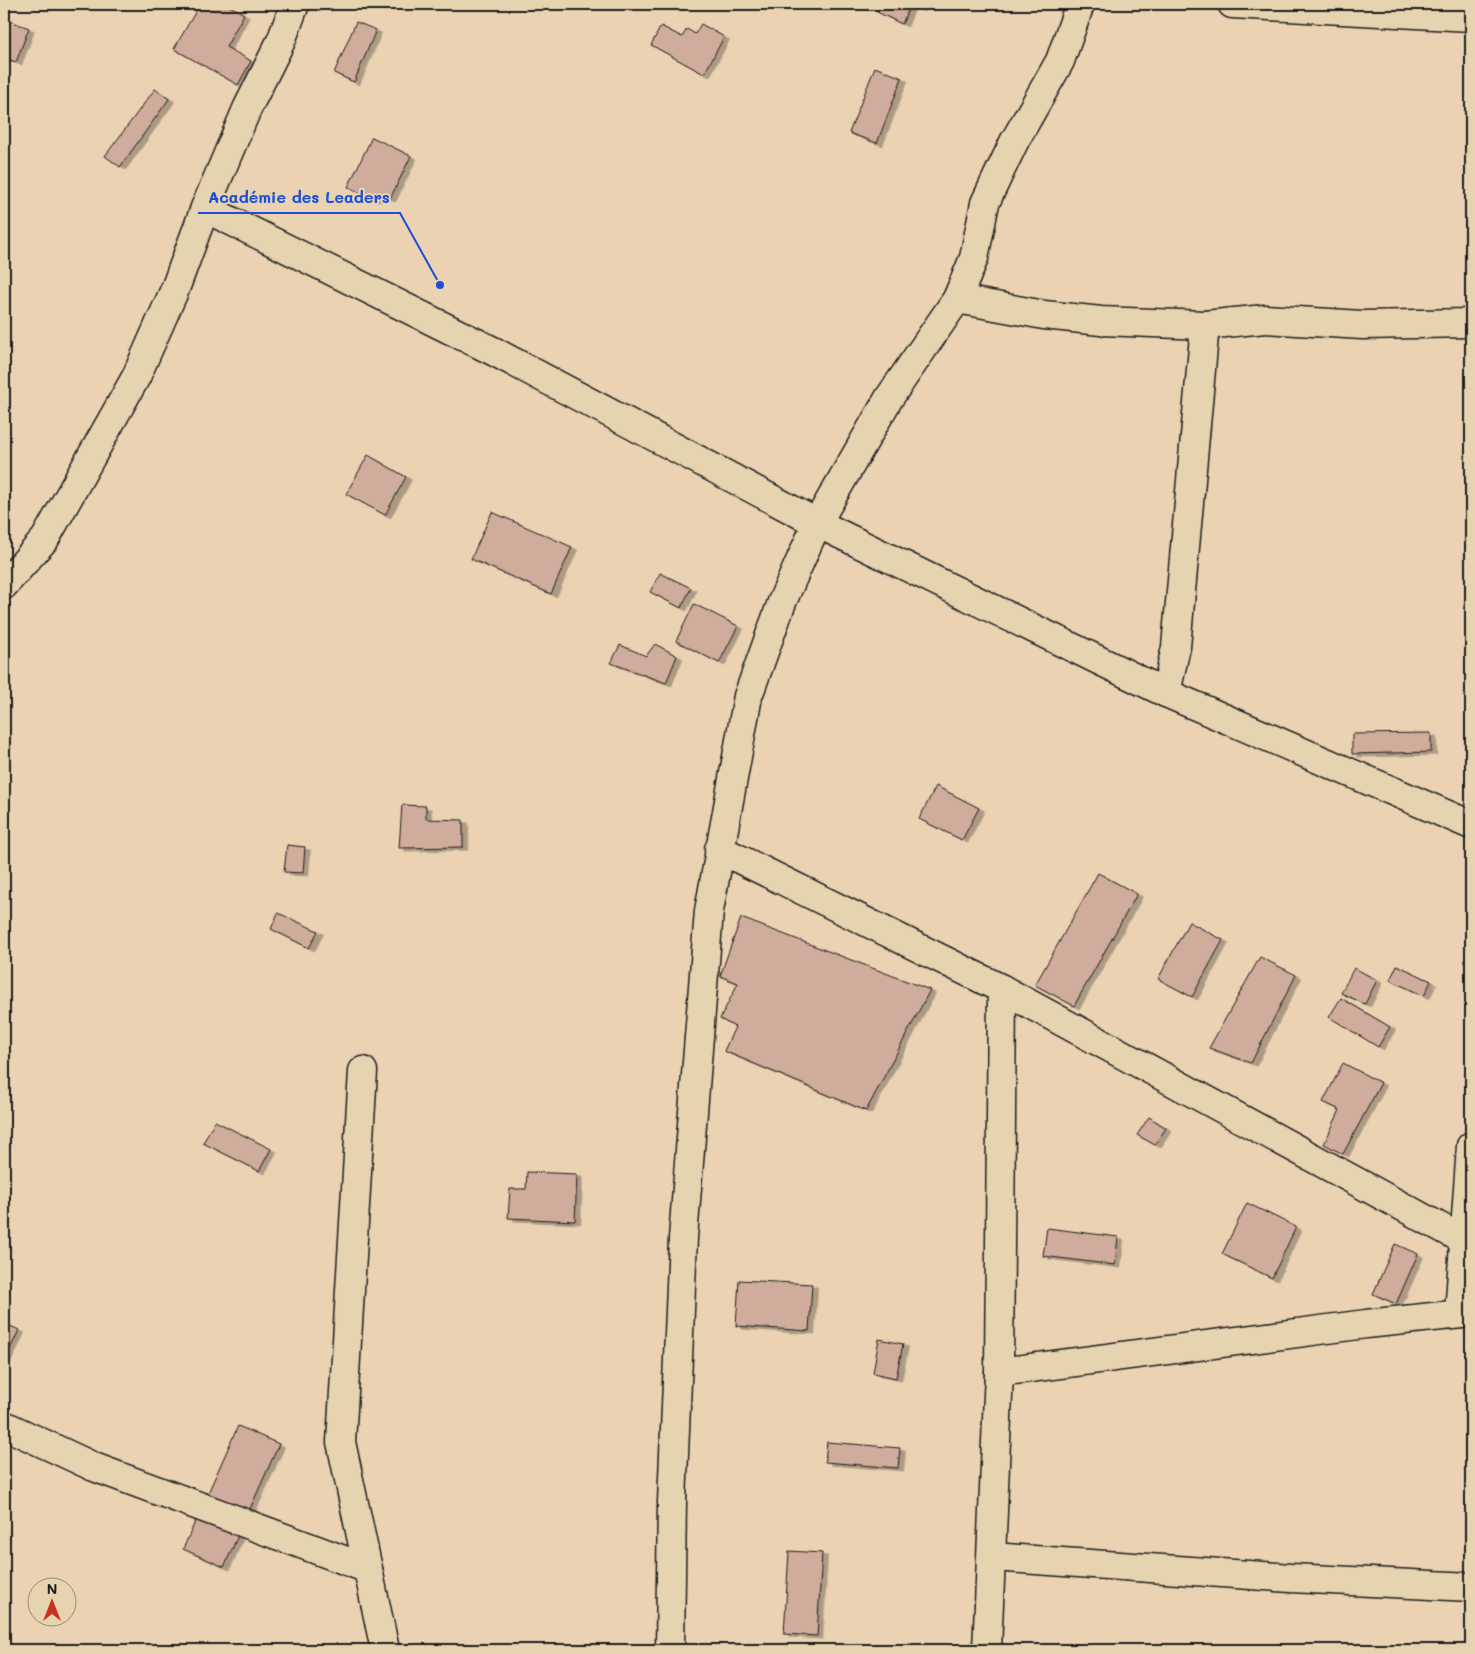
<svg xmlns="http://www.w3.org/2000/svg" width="1475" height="1654" font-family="Mali,sans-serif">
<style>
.building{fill:#d0ac9d;stroke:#1c1c1c;filter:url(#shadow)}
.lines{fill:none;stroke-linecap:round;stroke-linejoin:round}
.minor-casing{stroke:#1c1c1c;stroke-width:31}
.minor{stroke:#e6d4b1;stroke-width:28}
.leader{fill:none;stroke:#1d4ed8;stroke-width:2}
.callout-dot{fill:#1d4ed8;stroke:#e6d4b1;stroke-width:2}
.callout-label{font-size:16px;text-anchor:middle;font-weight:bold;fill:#1d4ed8;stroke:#e6d4b1;stroke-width:4;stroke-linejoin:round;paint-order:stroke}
</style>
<defs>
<filter id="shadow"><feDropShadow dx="5.5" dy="3" stdDeviation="0" flood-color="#0004"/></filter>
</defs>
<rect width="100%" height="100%" fill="#ebd2b3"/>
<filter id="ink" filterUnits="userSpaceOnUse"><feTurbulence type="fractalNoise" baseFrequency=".02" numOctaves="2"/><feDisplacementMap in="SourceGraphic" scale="10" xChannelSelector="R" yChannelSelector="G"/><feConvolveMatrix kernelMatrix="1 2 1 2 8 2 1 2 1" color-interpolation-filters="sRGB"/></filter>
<g filter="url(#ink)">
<g class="building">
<path d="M200 4H226L244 14 226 47 251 61 238 85 174 49Z"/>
<path d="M881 4H921L919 9 910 5 902 24 877 12Z"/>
<path d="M4 19 29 28 16 62 4 58Z"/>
<path d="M356 22 376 30 354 82 334 73Z"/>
<path d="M701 24 724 37 704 74 651 45 661 26 682 37 687 29 695 34Z"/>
<path d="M875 67 902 78 877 143 849 133Z"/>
<path d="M155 89 169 99 120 167 105 156Z"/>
<path d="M372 137 411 156 390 199 377 192 374 199 348 187Z"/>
<path d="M368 455 406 477 385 515 346 494Z"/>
<path d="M492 512 572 547 551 594 471 559Z"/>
<path d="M660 573 691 588 681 608 650 592Z"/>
<path d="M694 604 738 626 719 663 676 641Z"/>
<path d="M655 644 677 656 666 683 611 663 620 645 646 656Z"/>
<path d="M1431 733V752L1352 754V734Z"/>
<path d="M936 786 979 808 962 840 919 819Z"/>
<path d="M402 805 426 806V819L463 820V847L399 848Z"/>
<path d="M287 845 305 847 303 873 284 872Z"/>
<path d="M1098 873 1137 894 1074 1006 1035 985Z"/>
<path d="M278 913 318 931 309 948 271 929Z"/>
<path d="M741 918 930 990 866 1111 724 1051 735 1027 720 1019 738 983 720 976Z"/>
<path d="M1189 922 1223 940 1192 997 1158 979Z"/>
<path d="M1260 957 1296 975 1251 1063 1209 1048Z"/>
<path d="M1397 965 1431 981 1424 996 1390 980Z"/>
<path d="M1354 968 1377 980 1365 1004 1341 993Z"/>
<path d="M1341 998 1390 1027 1378 1047 1329 1017Z"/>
<path d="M1343 1063 1381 1083 1343 1154 1324 1144 1340 1110 1323 1102Z"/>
<path d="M1149 1117 1166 1128 1155 1145 1137 1135Z"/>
<path d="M215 1121 271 1149 259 1171 203 1143Z"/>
<path d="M527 1172 577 1174 575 1221 508 1218 510 1189H526Z"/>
<path d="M1247 1203 1296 1227 1272 1278 1222 1254Z"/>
<path d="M1047 1228 1118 1237 1115 1265 1043 1256Z"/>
<path d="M1395 1244 1418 1254 1396 1304 1373 1294Z"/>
<path d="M739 1280 812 1284 809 1331 736 1326Z"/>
<path d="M4 1323 19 1330 4 1362Z"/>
<path d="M879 1339 903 1344 896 1378 873 1373Z"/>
<path d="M238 1426 279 1444 224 1567 183 1549Z"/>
<path d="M827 1442 900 1448 898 1468 825 1462Z"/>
<path d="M789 1551 822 1553 817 1636 784 1634Z"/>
</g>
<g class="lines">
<g class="minor-casing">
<g id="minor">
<path d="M1232 4 1471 17"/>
<path d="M205 208 493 351 817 523 889 398 957 299 974 258 985 203 1014 142 1060 61 1080 4"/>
<path d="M957 299 1044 315 1101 321 1205 325 1265 319 1362 325 1471 323"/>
<path d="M4 585 45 539 136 377 175 289 205 208 247 109 281 41 295 4"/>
<path d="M1166 693 1176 647 1205 325"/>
<path d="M719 849 1002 989 1464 1240"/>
<path d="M363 1071 341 1442 368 1569"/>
<path d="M1459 1314 1471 1146"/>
<path d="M999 1372 1366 1324 1471 1313"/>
<path d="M4 1425 94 1467 368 1569 385 1650"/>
<path d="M993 1557 1291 1578 1471 1587"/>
<path d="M670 1650 672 1502 683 1238 709 911 748 696 782 602 817 523 1166 693 1471 825"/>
<path d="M987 1650 999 1372 1002 989"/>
</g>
</g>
<use href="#minor" class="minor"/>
</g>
</g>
<path class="leader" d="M440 285L400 213H198"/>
<circle class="callout-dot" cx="440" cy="285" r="5"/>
<g class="callout-label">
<text x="299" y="203">Académie des Leaders</text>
</g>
<rect width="1475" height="1654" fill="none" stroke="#e6d4b1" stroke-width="20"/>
<rect x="10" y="10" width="1455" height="1634" fill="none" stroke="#1c1c1c" stroke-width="2" filter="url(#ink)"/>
<g transform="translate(52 1602)"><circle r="24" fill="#e6d4b1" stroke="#958a75"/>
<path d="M0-4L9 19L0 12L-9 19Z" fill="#c8321e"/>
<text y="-8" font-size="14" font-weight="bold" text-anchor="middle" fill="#1c1c1c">N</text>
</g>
</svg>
